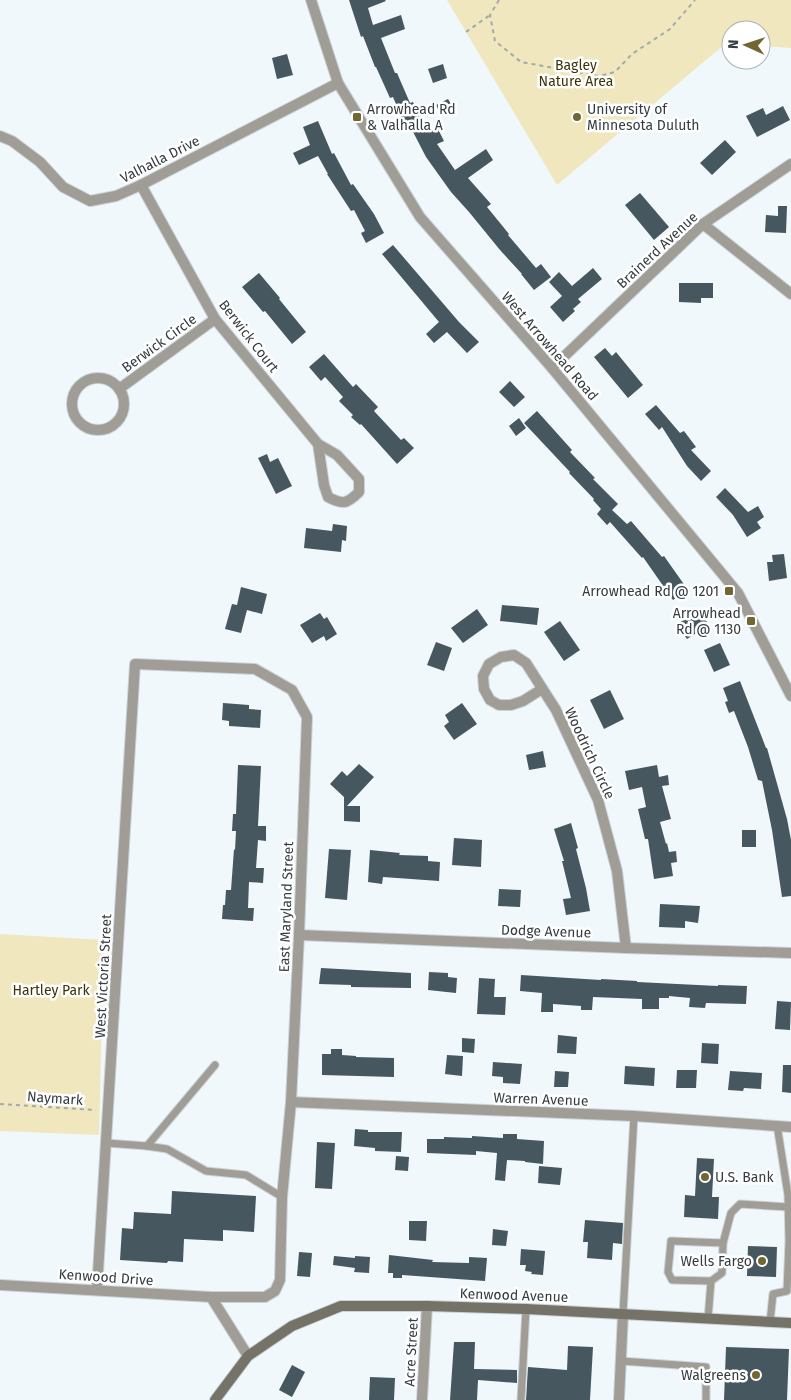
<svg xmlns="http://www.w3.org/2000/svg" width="791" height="1400" font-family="'Fira Sans',sans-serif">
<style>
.green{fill:#f0e7be}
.building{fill:#465760}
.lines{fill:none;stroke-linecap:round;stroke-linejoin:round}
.service-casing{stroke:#cbd3d7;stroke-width:9}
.minor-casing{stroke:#cbd3d7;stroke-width:12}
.tertiary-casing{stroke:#cbd3d7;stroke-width:12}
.secondary-casing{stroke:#cbd3d7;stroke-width:12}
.path{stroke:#a2aaae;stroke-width:2;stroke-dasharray:4 4;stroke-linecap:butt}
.service{stroke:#9f9d95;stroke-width:7}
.minor{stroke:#9f9d95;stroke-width:10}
.tertiary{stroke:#9f9d95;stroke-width:10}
.secondary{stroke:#757367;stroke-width:10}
.poi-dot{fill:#726633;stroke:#fff;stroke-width:2}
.labels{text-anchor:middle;stroke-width:5;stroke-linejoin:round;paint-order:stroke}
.park-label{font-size:14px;fill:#3d3406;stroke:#fff}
.poi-label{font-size:14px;fill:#353d41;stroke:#fff;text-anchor:end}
.street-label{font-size:14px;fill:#353d41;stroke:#fff}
</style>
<rect width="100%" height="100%" fill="#f0f8fc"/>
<g class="green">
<path d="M447 0H791V48L761 46V30H731V44H725L557 185Z"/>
<path d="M0 934 104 940 99 1135 0 1131Z"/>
</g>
<g class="building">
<path d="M349 0H385L386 1 368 8 373 25 401 15 405 29 381 38 395 73H397L410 103 413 102 426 132 437 127 444 141 437 144 455 170 486 149 493 160 468 178 491 204 487 207 509 234 508 235 536 268 541 264 551 277 534 290 521 274H522L500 250 469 212 451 192 426 157 410 126 406 128 393 97 390 98 376 67H375L363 36 361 37Z"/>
<path d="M287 54 293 75 277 79 272 58Z"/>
<path d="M443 64 447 78 433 83 428 69Z"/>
<path d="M448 99 454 109 441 115 436 105Z"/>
<path d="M783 106 790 120 757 137 746 116 763 108 766 115Z"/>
<path d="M318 121 332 154 334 153 351 185 353 184 374 214 384 233 366 243 361 233 365 231 354 210 351 211 327 174H328L318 156 299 165 293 153 310 145 303 127Z"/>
<path d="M725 140 736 152 712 175 700 163Z"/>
<path d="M640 193 669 227 654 240 625 205Z"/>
<path d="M778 206H787L786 233 765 232 766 215 778 216Z"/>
<path d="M393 245 459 322 479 342 467 353 447 332 434 343 426 334 439 322 382 254Z"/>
<path d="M593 268 602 279 578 299 581 302 573 309 575 311 563 322 550 307 562 296 549 282 559 272 572 286Z"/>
<path d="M259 273 280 298 279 299 306 332 292 344 265 311 263 312 242 287Z"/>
<path d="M679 283H713V298H701V303L679 302Z"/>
<path d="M605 348 612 356 616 352 643 385 628 398 594 357Z"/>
<path d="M324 354 353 387 356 384 378 407 374 411 401 440 404 438 414 448 397 464 361 424 360 425 351 417 353 415 339 401 343 397 325 377 321 381 309 367Z"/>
<path d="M510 381 525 397 514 407 499 392Z"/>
<path d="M656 405 680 433 684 431 696 447 691 450 711 471 701 481 687 466 662 427 659 430 645 414Z"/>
<path d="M537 411 572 450 570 452 595 478 593 479 618 504 612 510 627 524 631 521 662 557 664 556 688 590 673 600 643 557 642 558 610 522 607 525 597 514 601 509 593 500 594 499 569 473 570 472 524 423Z"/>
<path d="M519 418 526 428 516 436 509 426Z"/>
<path d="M267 454 270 462 278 458 292 486 276 494 258 458Z"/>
<path d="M725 488 748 512 758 506 764 517 757 522 761 528 747 537 733 515 716 497Z"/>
<path d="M333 524 347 526 346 541 342 540 341 552 304 548 306 528 332 531Z"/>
<path d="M784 554 787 578 769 581 767 562H773L772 555Z"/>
<path d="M241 587 267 594 262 614 247 610 241 633 225 629 232 604 237 605Z"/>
<path d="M502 605 539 608 537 625 500 621Z"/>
<path d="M477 609 488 625 463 643 451 628Z"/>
<path d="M699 610 709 625 687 639 677 624Z"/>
<path d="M320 613 324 619 327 617 337 634 326 641 324 636 312 643 300 625Z"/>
<path d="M560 621 580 650 564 661 544 632Z"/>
<path d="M436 642 452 648 444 671 427 665Z"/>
<path d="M720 643 730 665 714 672 704 650Z"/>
<path d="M740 681 766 748H767L787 819 791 840V896L782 897 772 830 762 781 758 780 748 747 734 711 729 713 725 702 728 701 723 688Z"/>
<path d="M610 690 624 719 604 729 590 700Z"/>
<path d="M223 703 249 705V709L261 710 260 728 229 726V721L222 720Z"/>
<path d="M462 703 477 724 454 740 444 726 449 722 445 715Z"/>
<path d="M543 751 546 767 529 770 526 755Z"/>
<path d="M359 764 374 777 347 806H360V822L344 821V797L330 784 342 771 347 776Z"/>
<path d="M238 765 261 766 258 826H266V841L258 840 256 868H264L263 883 249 882 248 908H254L253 921 222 919 223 905H225L226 890H231L234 849 235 850 236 831H232L233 814H236Z"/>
<path d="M657 765 659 777 668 775 669 785 662 786 671 819 660 822 666 844 667 843 669 852 676 851 677 862 671 863 673 876 654 879 648 839H645L638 809 646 807 642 787 629 790 625 771Z"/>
<path d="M571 823 578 848 576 849 586 888 590 911 566 915 563 899 571 898 562 861H564L554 829Z"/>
<rect x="742" y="830" width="14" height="17"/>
<path d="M454 838 482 840 481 867 452 865Z"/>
<path d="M329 849 351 850 347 900 325 898Z"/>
<path d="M370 850 400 853 399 855 428 856V861L440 862 439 881 383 877 382 884 368 882Z"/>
<path d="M499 889 521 890 520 907 498 906Z"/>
<path d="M660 904 700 906 698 923 685 921V928L659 927Z"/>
<path d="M321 968 411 973V988L351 987V985L319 984Z"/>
<path d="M429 972 448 973V977L457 978 456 993 428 990Z"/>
<path d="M521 975 601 980V979L637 981V982L718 986V985L747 986 746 1004 706 1003 705 1008 689 1007 690 998 669 996V998H659V1009H642V999L593 997 592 1010H581V1006L553 1004V1012H541L542 993 520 991Z"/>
<path d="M479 978 495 979 494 997H506L505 1015 477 1014Z"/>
<path d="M777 1001 791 1002 790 1030 775 1029Z"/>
<path d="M558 1035 577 1037 576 1054 557 1053Z"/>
<path d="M462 1038 475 1039 474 1053 462 1052Z"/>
<path d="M702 1043 719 1044 718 1064 701 1063Z"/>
<path d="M331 1049H342V1055L356 1056V1057L394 1058V1077L322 1075V1054H331Z"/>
<path d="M447 1055 463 1056 462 1076 445 1074Z"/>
<path d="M493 1062 522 1064 520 1084 503 1083V1077L492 1076Z"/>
<path d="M783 1065H791V1093L782 1092Z"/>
<path d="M625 1066 655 1068 654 1086 624 1084Z"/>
<path d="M677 1070H697L696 1088H676Z"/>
<path d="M555 1071 569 1072 568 1087H554Z"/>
<path d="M730 1071 762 1073 761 1089 744 1088 743 1091 728 1090Z"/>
<path d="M355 1129 368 1130V1132H402L401 1152 375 1151V1148L354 1146Z"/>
<path d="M503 1134H517V1139L544 1141 543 1164 525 1162V1161L507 1160 505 1181 495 1180 497 1153 476 1151V1155L427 1153V1139H444V1137L472 1138V1136L503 1138Z"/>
<path d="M317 1142 335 1143 332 1189 315 1188Z"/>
<path d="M396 1156 409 1157 408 1171 395 1170Z"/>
<path d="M697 1158 714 1159 712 1197H719L718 1219 684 1217 685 1195 695 1196Z"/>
<path d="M539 1166 562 1168 560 1185 538 1183Z"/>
<path d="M172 1191 256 1196 254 1232 223 1230V1241L184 1239 183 1262 168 1261 167 1263 120 1260 122 1228 133 1229 134 1212 171 1214Z"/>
<path d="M585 1220 623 1223 622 1244 613 1243 612 1260 587 1258 588 1242H583Z"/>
<path d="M409 1221H427L426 1241 409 1240Z"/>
<path d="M493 1229 508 1231 506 1246 492 1245Z"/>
<path d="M748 1246 777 1247 776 1277 747 1276Z"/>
<path d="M521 1249 545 1251 543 1275 531 1274 532 1272 525 1271 526 1265H520Z"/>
<path d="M299 1252 312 1253 310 1277 297 1276Z"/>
<path d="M389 1255 433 1260 432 1262 469 1263V1257L487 1258 485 1281 402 1275V1278H393V1273H388Z"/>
<path d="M334 1256 355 1258V1256L370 1257 369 1273 354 1272 355 1268 333 1265Z"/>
<path d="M454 1342H475L474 1369 517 1370V1383L478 1380 477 1400H450Z"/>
<path d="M568 1346 593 1347 590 1400H526L528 1367 567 1370Z"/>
<path d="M726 1347 789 1349 787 1400H724Z"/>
<path d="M292 1365 305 1372 292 1397 279 1390Z"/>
<path d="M370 1377 395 1378 394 1400H369Z"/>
</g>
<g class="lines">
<g class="service-casing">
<g id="service">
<path d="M106 1143 147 1146 167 1149 206 1171 246 1175 282 1197"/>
<path d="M147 1146 215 1065"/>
<path d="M723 1243 731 1213 740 1204 788 1207"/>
<path d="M623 1314 634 1116"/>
<path d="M708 1319 711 1281 672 1280 668 1272 671 1241 723 1243 722 1273 711 1281"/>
<path d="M770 1322 773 1294 787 1291 789 1241 788 1195 777 1125"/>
<path d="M621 1361 706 1367V1400"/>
<path d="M521 1400 526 1309"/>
</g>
</g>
<g class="minor-casing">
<g id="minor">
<path d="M0 136 12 141 40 162 63 187 90 201 116 196 141 185 338 83"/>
<path d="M141 185 215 319 318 444 337 455 359 479V492C347 504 343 505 328 497L324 485 318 444"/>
<path d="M703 224 791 294"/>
<path d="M552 368 703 224 791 164"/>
<circle cx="98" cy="404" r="26"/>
<path d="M119 389 215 319"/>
<path d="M542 689 523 701 511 705H499L490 700 484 689 483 676 489 664 501 657 514 655 526 663 556 710 598 800 617 871 626 948"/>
<path d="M299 935 626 948 791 953"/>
<path d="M291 1102 634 1116 791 1127"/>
<path d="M0 1285 211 1297 248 1356"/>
<path d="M97 1289 135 664 255 669 292 690 307 717 299 935 291 1102 282 1197 280 1280 275 1291 265 1297H211"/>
<path d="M422 1400 427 1306"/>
<path d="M619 1400 623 1314"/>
</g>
</g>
<g class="tertiary-casing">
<path id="tertiary" d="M311 0 338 83 420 217 552 368 738 593 791 696"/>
</g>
<g class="secondary-casing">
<path id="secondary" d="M215 1400 248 1356 292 1326 341 1306H427L526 1309 791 1323"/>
</g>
<g class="path">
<path d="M499 0 490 15 495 41 521 62 599 76 615 72 632 54 670 29 695 0"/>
<path d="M466 32 490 15"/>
<path d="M0 1104 96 1110"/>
</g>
<use href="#service" class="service"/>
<use href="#minor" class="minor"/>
<use href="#tertiary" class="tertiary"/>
<use href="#secondary" class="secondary"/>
</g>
<g class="poi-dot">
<rect x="352" y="112" width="10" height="10" rx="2.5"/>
<circle cx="577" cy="117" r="5"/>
<rect x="724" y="586" width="10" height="10" rx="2.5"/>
<rect x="746" y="616" width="10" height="10" rx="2.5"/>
<circle cx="705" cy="1177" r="5"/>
<circle cx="762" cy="1261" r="5"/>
<circle cx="756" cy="1375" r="5"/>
</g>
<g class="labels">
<g class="park-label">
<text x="576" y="70">Bagley<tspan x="576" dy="16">Nature Area</tspan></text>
<text x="51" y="995">Hartley Park</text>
</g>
<g class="poi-label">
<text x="367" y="114" text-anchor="start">Arrowhead Rd<tspan x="367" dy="16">&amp; Valhalla A</tspan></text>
<text x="587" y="114" text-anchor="start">University of<tspan x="587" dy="16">Minnesota Duluth</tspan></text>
<text x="719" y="596">Arrowhead Rd @ 1201</text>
<text x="741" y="618">Arrowhead<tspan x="741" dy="16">Rd @ 1130</tspan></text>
<text x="715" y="1182" text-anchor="start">U.S. Bank</text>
<text x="752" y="1266">Wells Fargo</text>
<text x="746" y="1380">Walgreens</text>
</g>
<g class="street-label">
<text transform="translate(160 159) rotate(-27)" y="5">Valhalla Drive</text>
<text transform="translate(657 250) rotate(-43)" y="5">Brainerd Avenue</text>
<text transform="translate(249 336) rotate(52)" y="5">Berwick Court</text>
<text transform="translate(159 343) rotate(-36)" y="5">Berwick Circle</text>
<text transform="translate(550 346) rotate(49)" y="5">West Arrowhead Road</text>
<text transform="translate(590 753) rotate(65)" y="5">Woodrich Circle</text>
<text transform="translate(286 907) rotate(-88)" y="5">East Maryland Street</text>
<text transform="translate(546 931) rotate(2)" y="5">Dodge Avenue</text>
<text transform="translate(103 976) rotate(-87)" y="5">West Victoria Street</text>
<text transform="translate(55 1098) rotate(4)" y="5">Naymark</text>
<text transform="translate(541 1099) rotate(2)" y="5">Warren Avenue</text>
<text transform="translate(106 1277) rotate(4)" y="5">Kenwood Drive</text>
<text transform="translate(514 1295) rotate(2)" y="5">Kenwood Avenue</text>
<text transform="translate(411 1352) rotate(-87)" y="5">Acre Street</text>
</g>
</g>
<g transform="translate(746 45) rotate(273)"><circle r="24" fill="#ffffff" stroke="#aeb1b3"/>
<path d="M0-4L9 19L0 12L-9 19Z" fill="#726633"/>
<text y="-8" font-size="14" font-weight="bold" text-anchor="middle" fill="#353d41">N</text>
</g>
</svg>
